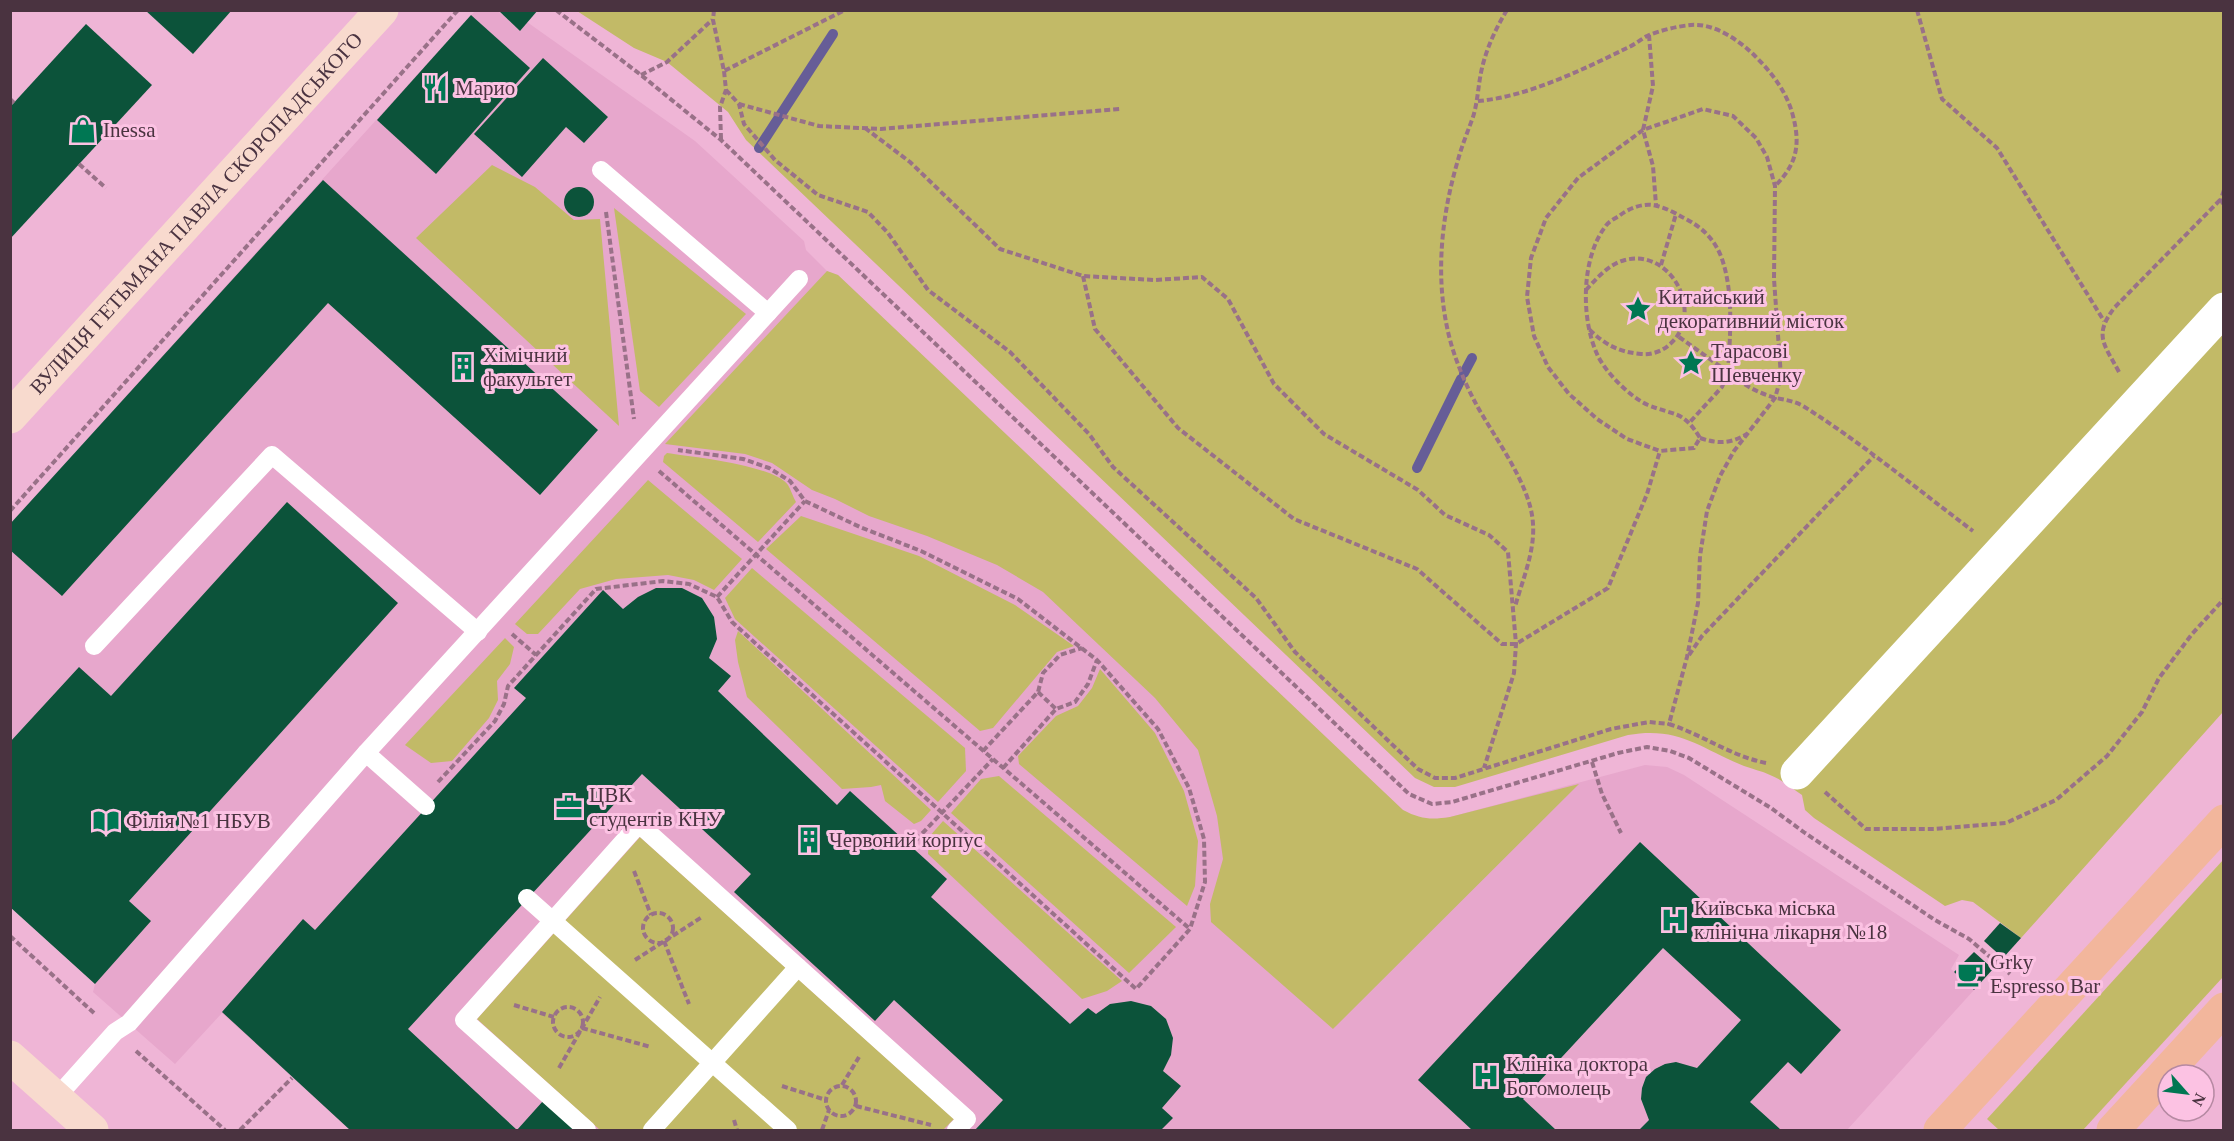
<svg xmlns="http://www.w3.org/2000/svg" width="2234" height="1141" font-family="Georgia,serif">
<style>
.built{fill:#e7a7cc}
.green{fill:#c2ba67}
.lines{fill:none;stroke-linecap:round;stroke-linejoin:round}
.stream{stroke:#665d97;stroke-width:10}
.building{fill:#0c533a}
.path{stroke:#997188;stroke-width:4;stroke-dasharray:6 3;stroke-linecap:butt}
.lane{stroke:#fff;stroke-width:18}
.street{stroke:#fff;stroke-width:33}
.secondary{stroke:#f8dace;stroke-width:33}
.primary{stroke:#f2b69c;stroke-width:33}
.labels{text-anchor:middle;stroke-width:6;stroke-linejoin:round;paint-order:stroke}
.poi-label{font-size:21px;fill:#4a3340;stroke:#fcc2e3;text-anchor:start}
.street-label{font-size:21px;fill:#4a3340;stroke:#fcc2e3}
</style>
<rect width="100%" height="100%" fill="#efb5d6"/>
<path class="built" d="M475 11H498L519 30 527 22 695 141 804 241 806 250 827 271 838 275 1403 810 1414 817 1430 820 1450 817 1645 765 1667 767 1684 775 1959 955 1951 969 1974 990 1847 1130H350L222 1013 175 1064 93 992 95 984 11 907 10 524Z"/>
<g class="green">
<path d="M577 11H2223V712L2021 938 1973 902 1962 900 1945 906 1814 818 1805 810 1802 795C1792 788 1781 779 1770 775 1762 771 1752 769 1744 766 1700 748 1679 726 1628 735L1455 787H1434L1415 778 746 140 728 112 667 62 634 48Z"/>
<path d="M492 165 535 187 574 220 600 219 619 426 416 238Z"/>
<path d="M614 208 746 314 659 407 640 391Z"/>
<path d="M827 271 838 275 1403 810C1420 819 1431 820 1450 817L1579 784 1333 1029 1211 922 1210 904 1223 859 1217 816 1198 750 1155 698 1043 592 997 565 927 536 869 516 835 499 812 490 772 463 745 454 665 444Z"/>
<path d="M667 453C693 457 773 465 788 485 791 490 793 497 796 502L758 542 663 462 664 456Z"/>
<path d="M648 480 742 559 714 590 694 580 668 575 616 579 580 589 538 634H527L515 624Z"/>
<path d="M801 516 919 556 1015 605 1074 646 1057 652 993 728 980 731 766 549Z"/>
<path d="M752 568 965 748 966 771 938 802 735 619 725 598Z"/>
<path d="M738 631 931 810 921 821 914 824 885 801 881 785 871 787 842 789 747 697 738 662 735 640Z"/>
<path d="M505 638 514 647 510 664 497 681 498 700 489 718 452 761 431 763 405 745Z"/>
<path d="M1100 669 1155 733 1184 791 1198 841 1195 886 1187 906 1019 764 1018 756 1056 716 1078 706 1092 688Z"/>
<path d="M999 776 1176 927 1129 973 951 813 981 779Z"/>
<path d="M943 821 1122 981 1107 991 1082 999 928 854 929 837Z"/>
<path d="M640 837 954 1119 943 1130H600L477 1019Z"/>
<path d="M2223 860V977L2083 1130H1999L1987 1119Z"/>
</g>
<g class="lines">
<g class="stream">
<path d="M759 148 833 34"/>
<path d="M1464 373 1472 358"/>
<path d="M1417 468 1461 379"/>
</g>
</g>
<g class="building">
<path d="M145 10H232L193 54Z"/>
<path d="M498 10H538L520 31Z"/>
<path d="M471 15 530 68 436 174 377 120Z"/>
<path d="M86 24 152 85 10 239V107Z"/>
<path d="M543 58 608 117 584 143 566 127 522 177 474 134Z"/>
<path d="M323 180 598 430 540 495 328 303 62 596 10 550V524Z"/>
<circle cx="579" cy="202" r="15"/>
<path d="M287 502 398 603 129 901 151 921 95 984 10 907V742L79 667 111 696Z"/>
<path d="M656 588H682L702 598 714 617 717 639 709 658 731 676 718 691 837 805 850 791 947 879 931 897 1070 1024 1088 1008 1096 1014 1110 1004 1131 1001 1151 1006 1166 1019 1173 1038 1171 1055 1163 1071 1181 1086 1162 1108 1173 1118 1161 1130H975L1003 1100 894 1000 875 1021 734 892 751 874 642 774 408 1029 517 1130 543 1101 576 1130H350L222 1012 303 919 315 930 526 698 514 688 603 590 623 609 638 597Z"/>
<path d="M1640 842 1841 1030 1801 1074 1788 1062 1750 1102 1781 1130H1639L1649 1120 1641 1099 1642 1088 1646 1077 1655 1069 1665 1064 1676 1062 1697 1068 1741 1020 1663 948 1523 1099 1556 1130H1472L1418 1080Z"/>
<path d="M2000 923 2021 938 2003 958 1984 941Z"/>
<path d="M1974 952 1993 969 1974 990 1954 972Z"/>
</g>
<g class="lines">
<g class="path">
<path d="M556 10 641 75 721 140 1409 794 1432 804 1452 802 1618 753 1647 747 1670 751 1689 758 1771 808 1805 833 1935 920 1969 939 2010 974"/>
<path d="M714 10 713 20 724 71 845 10"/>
<path d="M1507 10C1496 28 1487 47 1482 68 1478 85 1478 101 1473 117 1468 131 1462 145 1458 160 1440 220 1434 286 1452 347 1458 366 1466 385 1475 402 1493 436 1531 484 1533 524 1535 552 1522 581 1515 607"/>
<path d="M1917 10 1942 99 1997 148 2104 321"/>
<path d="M1649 35 1653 86 1643 130 1653 166 1656 205"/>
<path d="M641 75 667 62 712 20"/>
<path d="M726 90 739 104 744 124 775 160 818 195 868 212 888 233 928 290 1010 352 1089 434 1113 467 1256 598 1295 652 1418 769 1435 778H1455L1611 729 1649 722 1669 724"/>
<path d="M10 99 14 103"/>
<path d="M1478 101C1527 97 1584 69 1627 48 1634 45 1640 40 1647 36 1658 31 1678 26 1691 25 1714 23 1739 40 1755 56 1772 73 1787 92 1793 116 1801 146 1796 165 1775 186"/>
<path d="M739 104 819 126 881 129 1120 109"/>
<path d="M865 128 910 162 1000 249 1083 276 1155 280 1202 277 1228 299 1274 384 1324 434 1418 490 1445 515 1489 535 1508 552 1516 644 1514 673 1484 768"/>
<path d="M721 139 720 107 726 90 724 71"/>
<path d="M79 164 106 188"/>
<path d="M2224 190 2221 199 2224 207"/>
<path d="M606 212 634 419"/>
<path d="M1661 265 1676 214"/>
<path d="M1083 276 1095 329 1178 428 1294 519 1417 569 1502 644H1516L1608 588 1647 494 1660 451"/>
<path d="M1586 290C1597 278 1609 264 1625 260 1672 248 1705 314 1670 344 1663 351 1652 355 1641 354 1619 352 1605 345 1589 329"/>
<path d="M1679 337 1728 372 1722 387 1690 422"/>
<path d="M2119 372C2104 344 2093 335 2115 307L2221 199"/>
<path d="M1700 438C1718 444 1730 444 1747 434"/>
<path d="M659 471 1190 929"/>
<path d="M10 511 458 10"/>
<path d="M717 597 805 501"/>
<path d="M512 634 536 655"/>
<path d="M1689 655 1702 636 1874 456"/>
<path d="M1038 692 1056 709"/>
<path d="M983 751 1038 692 1043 673 1060 655 1082 648"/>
<path d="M1592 762 1602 794 1621 833"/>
<path d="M1766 763C1731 756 1703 735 1669 724L1687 657 1698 603 1700 556 1707 511 1720 476 1734 451 1775 398 1781 377 1774 279 1775 186 1767 157 1756 138 1733 116 1703 109 1643 130 1578 178 1546 218 1531 258 1527 297 1534 336 1548 367 1569 394 1597 419 1627 439 1660 451 1694 448 1700 438C1683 410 1675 416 1648 405 1630 397 1605 372 1597 354 1581 319 1581 259 1605 227 1608 222 1614 219 1619 216 1629 208 1645 202 1657 206 1666 208 1675 213 1682 217 1701 226 1715 239 1722 259 1734 294 1730 336 1728 372 1743 385 1758 393 1776 398 1786 400 1794 401 1803 406 1862 443 1917 489 1973 531"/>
<path d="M1003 768 1056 709 1075 702 1088 684 1097 660"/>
<path d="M438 782 495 721 504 704 508 686 596 589 663 581 689 584 717 597 732 622 1136 989 1190 929 1205 882 1204 839 1189 788 1158 729 1097 660 1018 599 921 551 860 527 805 501 790 481 769 468 743 459 678 450"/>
<path d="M1825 792 1866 829H1935L2006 823 2056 800 2107 756 2142 712 2159 678 2192 634 2224 599"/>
<path d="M916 840 993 759"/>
<path d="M634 871 651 915"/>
<circle cx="658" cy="928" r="15"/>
<path d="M10 936 95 1014"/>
<path d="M664 941 689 1004"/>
<path d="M635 960 702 917"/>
<path d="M514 1005 554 1017"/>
<circle cx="568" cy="1022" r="15"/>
<path d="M582 1028 651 1047"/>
<path d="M136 1051 225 1130"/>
<path d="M559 1068 600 997"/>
<path d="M842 1085 859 1057"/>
<circle cx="841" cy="1101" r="15"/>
<path d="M782 1086 826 1100"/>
<path d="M856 1106 931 1125"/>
<path d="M734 1120 737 1130"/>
<path d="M240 1130 292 1078"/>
<path d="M822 1130 829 1110"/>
</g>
<g class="lane">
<path d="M601 170 768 313"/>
<path d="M94 646 272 455 478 632"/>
<path d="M366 753 426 806"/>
<path d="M527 898 788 1130"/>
<path d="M56 1098 115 1032 129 1023 366 753 799 279"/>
<path d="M587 1130 464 1020 639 824 967 1119 956 1130"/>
<path d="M652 1130 798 967"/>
</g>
<path class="street" d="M1797 773 2224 309"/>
<g class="secondary">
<path id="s1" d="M10 417 382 10"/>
<path d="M10 1057 92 1130"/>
</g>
<g class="primary">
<path d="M1940 1130 2224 821"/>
<path d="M2113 1130 2224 1009"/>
</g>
</g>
<defs>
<g id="restaurant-bare" transform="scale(2.07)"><path d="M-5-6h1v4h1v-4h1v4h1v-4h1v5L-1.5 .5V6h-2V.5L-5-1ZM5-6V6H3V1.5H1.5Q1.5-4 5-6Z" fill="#007753" stroke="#fcc2e3" stroke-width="2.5" paint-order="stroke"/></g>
<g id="shop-bare" transform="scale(2.07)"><path d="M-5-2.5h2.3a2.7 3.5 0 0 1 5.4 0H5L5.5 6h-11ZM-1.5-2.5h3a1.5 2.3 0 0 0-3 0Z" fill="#007753" stroke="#fcc2e3" stroke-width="2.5" paint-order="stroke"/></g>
<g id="sight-bare" transform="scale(2.07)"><path d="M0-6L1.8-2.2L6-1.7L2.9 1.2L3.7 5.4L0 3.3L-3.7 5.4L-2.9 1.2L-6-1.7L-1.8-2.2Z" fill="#007753" stroke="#fcc2e3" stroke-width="2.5" paint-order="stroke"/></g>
<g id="building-bare" transform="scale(2.07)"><path d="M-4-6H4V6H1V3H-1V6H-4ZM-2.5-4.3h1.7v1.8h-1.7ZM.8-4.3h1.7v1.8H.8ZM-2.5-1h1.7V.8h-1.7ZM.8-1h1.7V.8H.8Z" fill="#007753" stroke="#fcc2e3" stroke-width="2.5" paint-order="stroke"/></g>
<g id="office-bare" transform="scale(2.07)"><path d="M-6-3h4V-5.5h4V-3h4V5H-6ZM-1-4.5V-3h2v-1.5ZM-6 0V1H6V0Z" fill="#007753" stroke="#fcc2e3" stroke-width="2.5" paint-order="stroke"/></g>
<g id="library-bare" transform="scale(2.07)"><path d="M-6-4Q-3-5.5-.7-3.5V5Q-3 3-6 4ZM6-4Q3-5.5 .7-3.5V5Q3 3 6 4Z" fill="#007753" stroke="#fcc2e3" stroke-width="2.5" paint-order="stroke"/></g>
<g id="hospital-bare" transform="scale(2.07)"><path d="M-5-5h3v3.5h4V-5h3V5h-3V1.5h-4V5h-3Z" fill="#007753" stroke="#fcc2e3" stroke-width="2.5" paint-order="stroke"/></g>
<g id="cafe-bare" transform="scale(2.07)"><path d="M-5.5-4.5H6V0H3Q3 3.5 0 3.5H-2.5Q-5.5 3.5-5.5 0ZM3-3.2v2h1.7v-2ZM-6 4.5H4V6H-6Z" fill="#007753" stroke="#fcc2e3" stroke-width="2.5" paint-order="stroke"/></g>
</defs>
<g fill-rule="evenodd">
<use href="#restaurant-bare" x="435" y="88"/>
<use href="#shop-bare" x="83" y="130"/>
<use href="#sight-bare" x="1638" y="309"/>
<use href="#sight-bare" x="1691" y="363"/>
<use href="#building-bare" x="463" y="367"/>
<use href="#office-bare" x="569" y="807"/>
<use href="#library-bare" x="106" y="821"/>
<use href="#building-bare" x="809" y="840"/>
<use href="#hospital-bare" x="1674" y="920"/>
<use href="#cafe-bare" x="1970" y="974"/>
<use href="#hospital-bare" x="1486" y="1076"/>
</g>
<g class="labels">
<g class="poi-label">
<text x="455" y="95">Марио</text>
<text x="103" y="137">Inessa</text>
<text x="1658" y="304">Китайський<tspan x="1658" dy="24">декоративний місток</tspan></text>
<text x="1711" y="358">Тарасові<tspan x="1711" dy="24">Шевченку</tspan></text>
<text x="483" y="362">Хімічний<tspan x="483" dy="24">факультет</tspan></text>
<text x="589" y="802">ЦВК<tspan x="589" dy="24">студентів КНУ</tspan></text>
<text x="126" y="828">Філія №1 НБУВ</text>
<text x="829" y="847">Червоний корпус</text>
<text x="1694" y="915">Київська міська<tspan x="1694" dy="24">клінічна лікарня №18</tspan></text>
<text x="1990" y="969">Grky<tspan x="1990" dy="24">Espresso Bar</tspan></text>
<text x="1506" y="1071">Клініка доктора<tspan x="1506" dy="24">Богомолець</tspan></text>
</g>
<g class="street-label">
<text dy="7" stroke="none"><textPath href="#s1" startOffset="276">ВУЛИЦЯ ГЕТЬМАНА ПАВЛА СКОРОПАДСЬКОГО</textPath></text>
</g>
</g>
<rect width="2234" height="1141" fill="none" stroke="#4a3340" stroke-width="24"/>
<g transform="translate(2186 1093) rotate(118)"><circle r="28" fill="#fcc2e3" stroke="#b589a2" stroke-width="1.5"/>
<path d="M0-4.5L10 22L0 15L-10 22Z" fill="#007753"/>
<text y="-9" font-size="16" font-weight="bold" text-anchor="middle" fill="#4a3340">N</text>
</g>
</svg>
